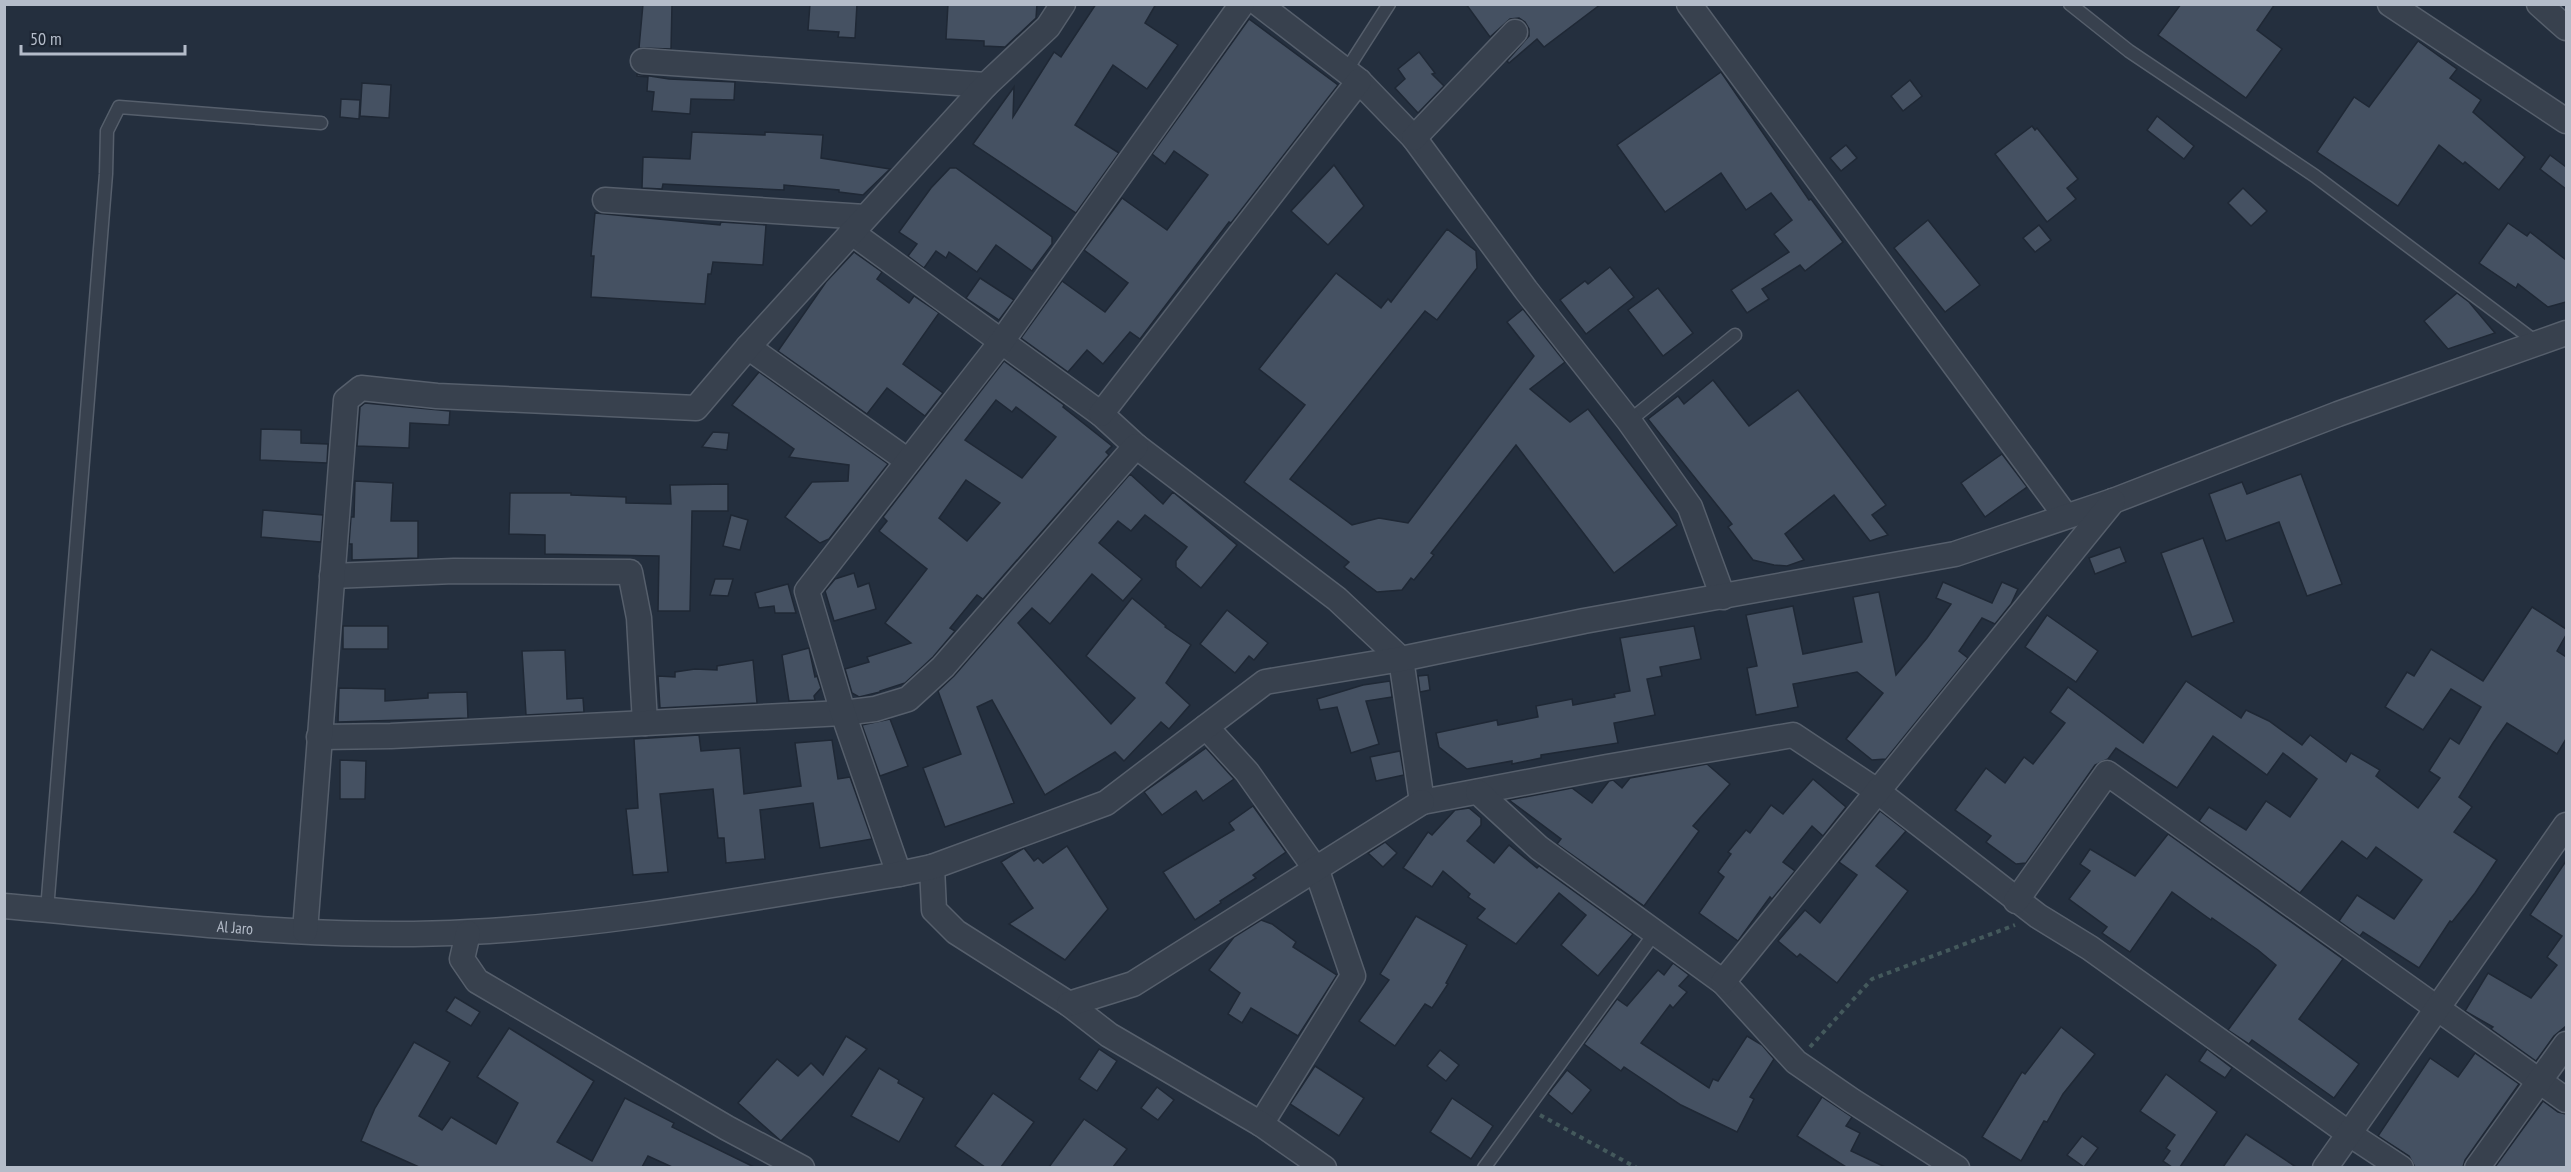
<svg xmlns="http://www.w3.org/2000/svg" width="2571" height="1172" font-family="'PT Sans Narrow',sans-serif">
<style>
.building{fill:#455162;stroke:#1f2835;stroke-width:1.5;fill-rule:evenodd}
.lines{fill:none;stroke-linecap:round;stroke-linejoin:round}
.lane-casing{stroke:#565f6c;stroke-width:15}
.street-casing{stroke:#565f6c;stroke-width:27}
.path{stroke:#44595c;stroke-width:4;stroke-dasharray:4.5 4.5;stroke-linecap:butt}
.lane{stroke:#38414e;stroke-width:12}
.street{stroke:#38414e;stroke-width:24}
.labels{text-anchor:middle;stroke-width:4.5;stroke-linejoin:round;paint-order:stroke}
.street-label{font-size:16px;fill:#b4bcc9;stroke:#1d2633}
</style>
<rect width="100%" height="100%" fill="#242f3e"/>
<g class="building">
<path d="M643 4H672L671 49 639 48Z"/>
<path d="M810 4H857L855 38 838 37 839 32 808 30Z"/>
<path d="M948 4H1037L1036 18 1005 47 984 46V41L946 39Z"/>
<path d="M1096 4H1156L1145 23 1178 45 1147 89 1113 65 1075 125 1119 153 1076 213 973 144 1014 87 1013 117 1054 52 1061 57Z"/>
<path d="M1466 4H1601L1544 47 1537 39 1509 63 1507 61 1529 36V29L1525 22 1519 18 1510 19 1490 37Z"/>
<path d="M2181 4H2275L2257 30 2282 49 2246 98 2158 35Z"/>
<path d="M1249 19 1338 85 1231 223 1229 222 1140 339 1130 332 1103 364 1087 350 1068 372 1021 338 1062 281 1105 312 1128 283 1084 250 1122 198 1167 230 1208 175 1174 151 1165 164 1152 154Z"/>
<path d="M2418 41 2457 69 2450 78 2481 100 2473 112 2525 157 2499 190 2465 162 2463 164 2439 145 2398 206 2317 152 2354 97 2369 107Z"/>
<path d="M1419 52 1435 73 1432 74 1444 86 1418 113 1395 88 1405 79 1398 69Z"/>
<path d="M1721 72 1809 200 1811 199 1843 242 1805 271 1800 265 1762 289 1769 299 1747 313 1731 290 1789 252 1774 234 1792 220 1771 193 1746 210 1721 173 1665 212 1617 145Z"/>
<path d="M637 74 669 79 735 82 734 100 691 99 690 114 652 111 654 92 647 91 648 77 637 76Z"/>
<path d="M1910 80 1922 96 1903 111 1891 96Z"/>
<path d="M362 83 391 85 389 118 360 116Z"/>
<path d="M341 99 360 100 359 119 340 117Z"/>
<path d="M2157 116 2194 146 2184 159 2147 130Z"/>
<path d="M2032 126 2035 130 2037 128 2078 179 2067 188 2076 199 2047 222 1995 154Z"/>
<path d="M692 132 765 135V132L823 135 821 158 890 169 863 195 839 192V190L784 185V190L663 184 662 189 642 188 643 157 690 159Z"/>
<path d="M1846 145 1857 158 1841 171 1830 158Z"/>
<path d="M2550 155 2566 167V189L2540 169Z"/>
<path d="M1334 165 1364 206 1328 245 1291 211Z"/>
<path d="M950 168H956L1052 237V244L1032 271 996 245 977 272 949 252 946 258 936 251 924 268 908 256 917 244 899 232 931 188Z"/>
<path d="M2243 188 2267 211 2251 226 2228 203Z"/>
<path d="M595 213 720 225 721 222 766 225 763 265 713 262 711 274H708L705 304 591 297 594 256H591Z"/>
<path d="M1928 220 1980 285 1945 312 1894 248Z"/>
<path d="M2508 223 2527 236 2530 232 2566 260V302L2548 307 2518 284 2516 288 2479 263Z"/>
<path d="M2039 225 2051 240 2035 252 2023 238Z"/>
<path d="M1447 229 1476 251 1477 268 1437 320 1425 311 1290 479 1352 525 1379 518 1408 523 1534 356 1507 322 1523 309 1565 362 1530 389 1570 422 1588 409 1677 525 1614 573 1516 445 1431 553 1434 555 1414 580 1411 578 1402 590 1377 592 1344 567 1349 562 1244 482 1305 405 1259 369 1297 321 1336 273 1381 308 1388 299 1391 302Z"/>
<path d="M854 252 882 272 877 279 909 303 914 296 939 313 903 364 943 393 925 416 887 388 867 414 778 351 826 282Z"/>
<path d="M1610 267 1634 297 1586 334 1560 300 1585 281 1588 284Z"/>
<path d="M980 278 1014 300 999 320 966 298Z"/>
<path d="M1658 288 1693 333 1663 356 1628 310Z"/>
<path d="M2457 293 2469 302 2495 333 2448 349 2424 321Z"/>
<path d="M1004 361 1064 405 1063 407 1112 446 1106 452 1109 455 983 599 977 595 950 628 955 631 933 657 905 683 880 691V692L859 697 852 693 845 669 869 662 867 657 911 643 885 623 927 569 879 531 887 521 883 517ZM996 400 1012 412 1016 407 1056 437 1022 478 965 440ZM966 480 1000 503 967 541 939 518Z"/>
<path d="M759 372 888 464 829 539 820 543 785 517 812 482 848 481 849 465 789 457 794 449 732 405Z"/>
<path d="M1713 380 1749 426 1798 390 1886 505 1872 515 1888 535 1870 541 1834 495 1785 534 1804 560 1787 566 1774 565 1753 560 1728 527 1732 524 1648 419 1678 396 1684 404Z"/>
<path d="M365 403 450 411 449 425 410 423 409 448 357 446 360 407Z"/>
<path d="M261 429 301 430V443L328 444 327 463 260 460Z"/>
<path d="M713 432 729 433 727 450 702 447Z"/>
<path d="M2002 454 2027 487 1985 517 1961 483Z"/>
<path d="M1130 474 1163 504 1173 492 1237 545 1201 588 1176 567V561L1187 547 1145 515 1131 531 1118 521 1099 543 1142 579 1123 601 1092 574 1050 624 1032 608 1018 623 1111 724 1135 698 1086 656 1132 598 1166 626 1165 627 1191 645 1166 683 1190 705 1169 729 1161 722 1124 761 1115 752 1045 795 992 700 977 707 1014 803 945 827 923 768 961 754 938 691 954 676Z"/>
<path d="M2301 474 2342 584 2307 596 2279 522 2226 541 2209 494 2242 482 2247 494Z"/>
<path d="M355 481 393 483 391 521H418V558L352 560V544H349L351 517H354Z"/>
<path d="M728 484V511H692L690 611H658L659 556 545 554V535L509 534 510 493H571V495L626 497V503L671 504 670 485Z"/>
<path d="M263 510 323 515 321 542 261 537Z"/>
<path d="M731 515 748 520 740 550 723 546Z"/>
<path d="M2203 538 2234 622 2192 637 2161 553Z"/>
<path d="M2120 547 2126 562 2095 574 2089 558Z"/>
<path d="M854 573 858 587 869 583 876 609 834 621 825 591 835 579Z"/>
<path d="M715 579H733L728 596 710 595Z"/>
<path d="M1943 582 1992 603 2002 582 2018 589 2011 604 1995 624 1982 618 1959 651 1968 658 1886 759 1872 760 1846 739 1883 693 1857 672 1793 684 1798 707 1756 715 1747 668 1757 666 1746 615 1793 606 1803 654 1862 642 1853 597 1879 592 1896 675 1927 638 1951 604 1936 598Z"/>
<path d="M788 584 796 613H775L774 606 759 608 755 593Z"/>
<path d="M2532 607 2566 629V635L2557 651 2566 657V739L2557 754 2507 723 2493 743 2459 797 2472 807 2454 832 2497 860 2475 893 2452 922 2450 921 2419 968 2363 932 2360 936 2339 921 2357 895 2394 919 2422 880 2376 847 2367 859 2342 841 2300 893 2199 821 2209 807 2246 830 2266 801 2290 817 2317 779 2283 753 2267 775 2213 736 2177 788 2116 748 2108 759 2095 765 2026 863 2016 864 1986 842 1991 836 1955 810 1986 768 2005 783 2024 757 2033 764 2065 723 2050 712 2068 687 2143 743 2186 681 2241 718 2246 710 2269 721 2302 745 2310 735 2346 762 2351 753 2380 770 2376 776 2418 808 2440 778 2429 771 2450 738 2459 744 2481 707 2451 689 2423 730 2385 707 2407 672 2414 676 2431 649 2483 681Z"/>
<path d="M1227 610 1268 643 1254 660 1249 656 1235 673 1200 644Z"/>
<path d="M2047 615 2098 651 2076 682 2025 647Z"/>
<rect x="343" y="626" width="45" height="23"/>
<path d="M1694 626 1701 659 1660 667 1662 676 1647 679 1655 715 1614 723 1618 743 1541 755V758L1512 764V761L1467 769 1439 747 1436 733 1497 720 1498 725 1538 717 1536 706 1572 699 1573 705 1615 697 1614 694 1630 691 1620 638Z"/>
<path d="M809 648 815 677 817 676 821 688 814 696 815 700 789 701 782 655Z"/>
<path d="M565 650 567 699 583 698 584 712 526 715 522 651Z"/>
<path d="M753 660 757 703 660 708 658 676 675 677V672L695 669 717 670V666Z"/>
<path d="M1428 675 1430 690 1420 692 1418 676Z"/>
<path d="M1390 681 1392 697 1366 701 1379 744 1351 753 1337 707 1320 710 1317 699 1363 685Z"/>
<path d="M339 688 385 689V701L428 698V693L467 692 468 718 338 722Z"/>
<path d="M890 719 908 766 880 776 862 725Z"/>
<path d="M699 735 701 751 740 748 744 794 801 786 795 743 832 740 838 779 850 777 872 839 820 848 813 803 760 810 765 859 726 863 724 838H718L713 789 660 794 668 872 633 875 626 809 638 808 634 739Z"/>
<path d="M1206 748 1234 779 1203 801 1196 791 1162 815 1144 792Z"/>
<path d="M1400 751 1404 775 1376 781 1370 757Z"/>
<path d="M340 760 366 761 365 799H340Z"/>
<path d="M1707 764 1730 784 1693 826 1699 831 1644 906 1557 844 1561 839 1509 800 1572 788 1592 803 1609 781 1613 780 1622 788 1630 778Z"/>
<path d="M1813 779 1846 807 1823 836 1812 826 1783 862 1795 871 1772 899 1770 897 1738 941 1699 913 1724 877 1718 872 1731 854 1728 852 1746 830 1750 833 1771 805 1783 814Z"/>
<path d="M1253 806 1286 852 1253 875 1256 878 1220 901 1221 903 1195 920 1163 872 1234 830 1229 823Z"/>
<path d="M1469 808 1481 818V825L1467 841 1494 863 1509 845 1537 868 1539 866 1633 934 1598 976 1561 945 1586 915 1559 893 1516 944 1477 918 1485 909 1468 897 1470 894 1443 871 1432 887 1403 868 1428 832 1432 835 1455 810Z"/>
<path d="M1880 811 1906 831 1876 866 1908 891 1837 983 1800 954 1797 957 1778 941 1805 910 1820 923 1857 875 1839 862Z"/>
<path d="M2168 834 2343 959 2299 1019 2359 1064 2334 1098 2252 1040 2249 1044 2228 1030 2276 965 2258 950 2212 918 2211 920 2172 892 2130 952 2102 933 2107 927 2069 899 2090 871 2080 864 2090 849 2135 876Z"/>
<path d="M1385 842 1397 853 1383 867 1368 853Z"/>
<path d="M1067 846 1108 909 1065 960 1009 924 1033 908 1001 862 1024 848 1034 861 1038 858 1043 863Z"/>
<path d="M2566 861V1026L2554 1036 2536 1061 2491 1029 2493 1027 2465 1011 2488 973 2531 998 2557 965 2547 957 2562 936 2530 915Z"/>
<path d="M1416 916 1467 945 1446 983 1448 984 1432 1008 1425 1004 1395 1046 1359 1021 1389 980 1380 974Z"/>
<path d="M1261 920 1272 924 1296 942 1293 947 1337 975 1298 1036 1251 1008 1242 1023 1228 1014 1240 993 1209 970 1234 937Z"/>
<path d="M1673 963 1689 975 1679 986 1687 992 1673 1008 1670 1005 1641 1043 1709 1088 1713 1079 1718 1081 1747 1036 1762 1045 1774 1059 1750 1097 1754 1099 1737 1132 1681 1105 1624 1067 1621 1071 1584 1044 1617 999 1627 1006 1658 970 1664 975Z"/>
<path d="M455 997 480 1012 471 1026 446 1011Z"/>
<path d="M2061 1027 2095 1054 2063 1094 2047 1122 2044 1121 2021 1161 1982 1137 2022 1072 2025 1074Z"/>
<path d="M509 1028 594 1081 557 1142 592 1161 625 1098 674 1123 672 1127 754 1167H672L648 1156 642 1167H419L361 1141 375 1108 414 1042 450 1062 419 1116 442 1130 451 1117 496 1144 518 1103 477 1077Z"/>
<path d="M846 1036 867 1049 781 1141 738 1103 777 1059 798 1076 811 1063 823 1075Z"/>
<path d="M1099 1049 1117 1061 1097 1091 1079 1079Z"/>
<path d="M2207 1049 2232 1068 2225 1078 2199 1061Z"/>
<path d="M1440 1050 1459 1065 1446 1081 1427 1066Z"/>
<path d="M2475 1053 2519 1084 2465 1160 2463 1167H2415L2409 1156 2378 1136 2430 1058 2458 1077Z"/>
<path d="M1315 1066 1364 1098 1339 1136 1290 1104Z"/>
<path d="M879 1068 899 1080 898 1083 924 1098 899 1142 851 1116Z"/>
<path d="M1567 1070 1591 1090 1572 1114 1548 1094Z"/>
<path d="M2166 1074 2217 1112 2180 1167H2172L2163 1161 2170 1151 2166 1148 2175 1135 2140 1111Z"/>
<path d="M1157 1087 1174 1100 1158 1120 1141 1108Z"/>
<path d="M993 1093 1034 1122 1001 1167H985L955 1146Z"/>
<path d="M1822 1097 1852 1117 1846 1126 1860 1133 1851 1151 1885 1167H1846L1797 1136Z"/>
<path d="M1452 1098 1493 1126 1471 1159 1430 1132Z"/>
<path d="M2543 1101 2558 1112 2566 1114V1167H2495Z"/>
<path d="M1084 1119 1127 1149 1113 1167H1049Z"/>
<path d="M2246 1134 2296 1167H2223Z"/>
<path d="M2082 1136 2098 1148 2084 1167 2067 1155Z"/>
</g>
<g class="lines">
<g class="lane-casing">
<g id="lane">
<path d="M2070 4 2129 51 2315 176 2536 342"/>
<path d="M1346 71 1389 4"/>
<path d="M1629 421 1735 335"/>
<path d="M47 910 106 174 107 131 119 107 321 123"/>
<path d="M1484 1168 1654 934"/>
</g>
</g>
<g class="street-casing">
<g id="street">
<path d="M1259 4 1359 81 1414 138 1526 290 1629 421 1690 507 1723 597"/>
<path d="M1689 4 2065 515"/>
<path d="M2390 4 2566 121"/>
<path d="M2539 4 2566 28"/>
<path d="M643 61 986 85"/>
<path d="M1414 138 1515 32"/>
<path d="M605 200 865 217"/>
<path d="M851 232 1101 414 1136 446 1337 599 1401 659 1422 802 1607 767 1793 735 1877 791 2038 916 2090 948 2348 1133 2401 1168"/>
<path d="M748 347 908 461"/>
<path d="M1101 414 1359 81"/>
<path d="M332 576 454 571 630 572 639 618 645 723"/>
<path d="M1206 727 1247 772 1317 871 1353 976 1261 1124"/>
<path d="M319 737 391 736 843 713 875 709 908 699 943 667 1136 446"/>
<path d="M1478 792 1539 848 1723 982 1796 1062 1851 1100 1957 1168"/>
<path d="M932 867 934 910 956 932 1069 1004 1109 1035 1261 1124 1324 1168"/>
<path d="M899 874 843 713 807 591 1002 341 1242 4"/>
<path d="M2016 901 2107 773 2566 1100"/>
<path id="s1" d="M4 906C158 919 315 941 469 932 614 925 756 897 899 874L932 867 1106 803 1265 682 1401 659 1584 621 1955 554 2113 501 2338 414 2566 333"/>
<path d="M305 931 346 400 361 388 437 396 696 408 748 347 986 85 1048 27 1063 4"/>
<path d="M468 933 462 959 477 981 727 1128 802 1168"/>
<path d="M1723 982 2113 501"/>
<path d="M1069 1004 1133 984 1422 802"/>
<path d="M2325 1168 2566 825"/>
<path d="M2477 1168 2566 1044"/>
</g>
</g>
<g class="path">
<path d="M1810 1047 1872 979 2015 925"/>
<path d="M1540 1115 1637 1168"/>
</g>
<use href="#lane" class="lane"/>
<use href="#street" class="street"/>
</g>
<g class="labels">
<g class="street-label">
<text dy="6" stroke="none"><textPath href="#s1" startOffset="232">Al Jaro</textPath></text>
</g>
</g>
<rect width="2571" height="1172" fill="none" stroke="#b4bcc9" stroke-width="12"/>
<path d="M21 45v9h164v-9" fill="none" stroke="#b4bcc9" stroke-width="3"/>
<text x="30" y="45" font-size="18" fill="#b4bcc9" stroke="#1d2633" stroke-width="4.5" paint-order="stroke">50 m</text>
</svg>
